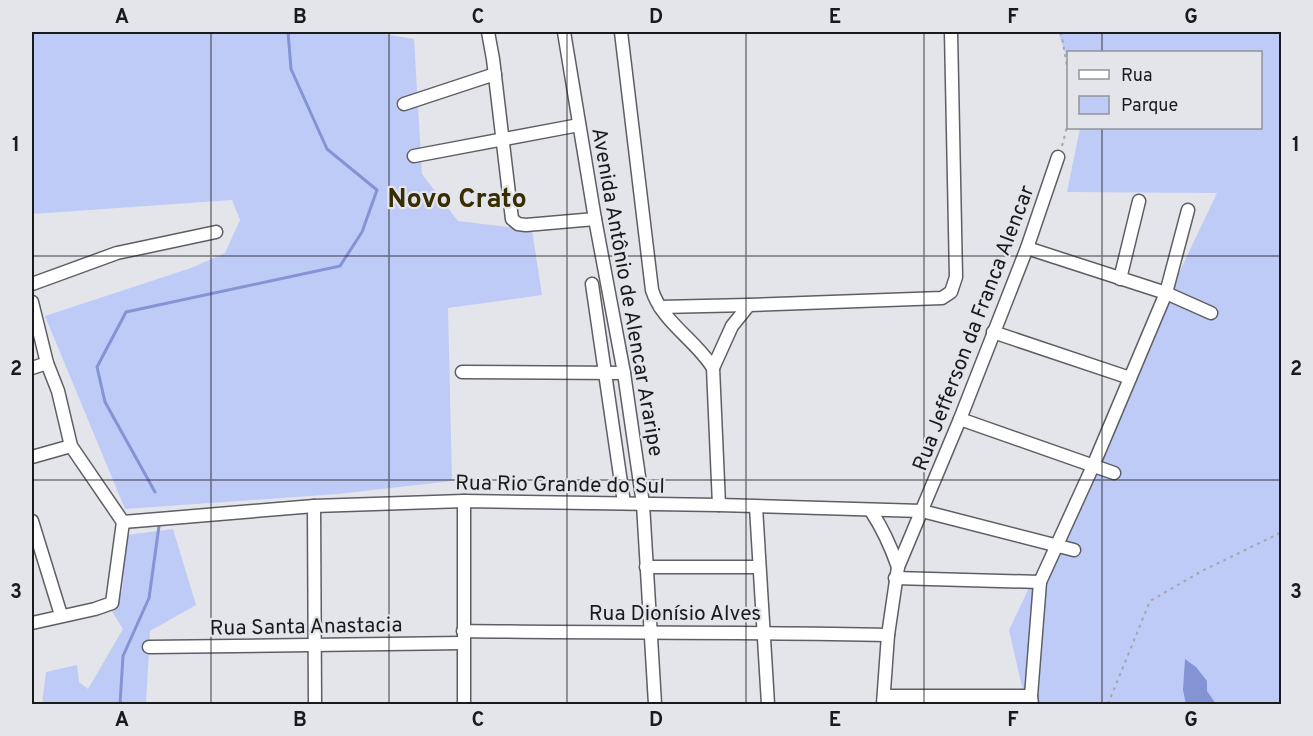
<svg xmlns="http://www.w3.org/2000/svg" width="1313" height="736" font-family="Overpass,sans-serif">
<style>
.green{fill:#bfcbf7}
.water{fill:#8493d3}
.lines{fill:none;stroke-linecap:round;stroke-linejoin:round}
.stream{stroke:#8493d3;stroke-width:3}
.minor-casing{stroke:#5e5f64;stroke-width:15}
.path{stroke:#a4a6ab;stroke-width:2;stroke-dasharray:3 4.5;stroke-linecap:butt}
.minor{stroke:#fff;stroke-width:12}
.grid{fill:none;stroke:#191a1c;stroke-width:1.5;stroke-opacity:0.55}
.labels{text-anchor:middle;stroke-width:4.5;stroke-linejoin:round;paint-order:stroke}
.street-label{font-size:21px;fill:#191a1c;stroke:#e3e5eb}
.district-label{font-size:27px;font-weight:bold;fill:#382d02;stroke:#e3e5eb}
.neatline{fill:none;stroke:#191a1c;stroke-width:2}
.grid-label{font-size:20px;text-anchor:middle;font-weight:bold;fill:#191a1c}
</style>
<rect width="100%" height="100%" fill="#e3e5eb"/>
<g class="green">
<path d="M32 32H372L414 39 422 174 458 221 532 230 542 295 448 308 452 481 338 494 125 509 45 316 191 268 225 253 240 220 232 200 32 214Z"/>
<path d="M1058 32H1281V704H1026L1009 630 1217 193 1067 192 1080 128H1260V52H1068V60Z"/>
<path d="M173 529 196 605 150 631 146 704H42L46 672 77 665 79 682 88 689 123 629 112 611 122 591 127 535Z"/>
</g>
<path class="water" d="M1185 659 1196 667 1207 681V691L1216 704H1186L1183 690Z"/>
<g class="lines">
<g class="stream">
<path d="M155 492 105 402 97 367 126 312 340 266 362 232 377 190 327 149 291 69 288 32"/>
<path d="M120 704 123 656 149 598 159 526"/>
</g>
<g class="minor-casing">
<g id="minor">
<path d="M488 32 493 59 512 219 518 224 526 225 595 219"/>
<path d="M564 32 595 219 624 373 643 504 655 704"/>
<path d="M621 32 652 290C662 322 696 340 713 368L719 505"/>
<path d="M404 104 495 74"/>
<path d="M414 156 579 125"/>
<path d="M1027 248 1166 293 1211 313"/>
<path d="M1120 279 1139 201"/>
<path d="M32 284 117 253 216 232"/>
<path d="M592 284 624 503"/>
<path d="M32 302 47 363 58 391 71 446 123 522"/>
<path d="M660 307 749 305"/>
<path d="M993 332 1130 378"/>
<path d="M32 368 47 363"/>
<path d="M713 368 732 326 749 305 942 298 951 292 956 277 951 32"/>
<path d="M462 372 624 373"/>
<path d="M960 419 1114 473"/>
<path d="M32 457 71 446"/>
<path d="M464 501V704"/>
<path d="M314 506 315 704"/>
<path d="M756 507 768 704"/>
<path d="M871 511C883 529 891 547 898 567"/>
<path d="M32 521 61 615"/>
<path d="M123 522 314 506 464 501 719 505 922 511 1074 550"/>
<path d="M646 567H759"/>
<path d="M895 578 1040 582"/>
<path d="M32 623 95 609 112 603 123 522"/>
<path d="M463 631C604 633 746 632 888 635"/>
<path d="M149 647 463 643"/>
<path d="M884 696H1031"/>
<path d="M883 704 888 635 898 567 960 419 1027 248 1058 157"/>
<path d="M1032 704 1031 696 1040 582 1093 466 1166 293 1188 210"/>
</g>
</g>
<g class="path">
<path d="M1061 32 1068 72"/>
<path d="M1062 146 1068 123"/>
<path d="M1108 704 1150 601 1202 571 1282 532"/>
</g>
<use href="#minor" class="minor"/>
</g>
<path class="grid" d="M211 32V704M389 32V704M567 32V704M746 32V704M924 32V704M1102 32V52M1102 128V704M32 256H1282M32 480H1282"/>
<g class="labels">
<g class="street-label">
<text transform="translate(628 292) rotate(80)" y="7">Avenida Antônio de Alencar Araripe</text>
<text transform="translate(973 328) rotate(-69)" y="7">Rua Jefferson da Franca Alencar</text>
<text transform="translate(560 484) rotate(1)" y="7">Rua Rio Grande do Sul</text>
<text x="675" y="620">Rua Dionísio Alves</text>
<text transform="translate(306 626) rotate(-1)" y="7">Rua Santa Anastacia</text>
</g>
<g class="district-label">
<text x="457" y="207">Novo Crato</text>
</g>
</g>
<rect width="1313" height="736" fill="none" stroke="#e3e5eb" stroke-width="66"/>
<rect x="1067" y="51" width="195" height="78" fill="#e3e5eb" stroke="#929498" stroke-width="1.5"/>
<rect x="1079" y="70" width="30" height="9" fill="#ffffff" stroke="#929498" stroke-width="1.5"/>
<text x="1121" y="81" font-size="18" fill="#191a1c">Rua</text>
<rect x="1079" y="96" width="30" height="18" fill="#bfcbf7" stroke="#929498" stroke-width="1.5"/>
<text x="1121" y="111" font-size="18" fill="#191a1c">Parque</text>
<rect x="33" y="33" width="1247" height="670" class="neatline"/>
<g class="grid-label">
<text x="122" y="23">A</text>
<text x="300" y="23">B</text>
<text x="478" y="23">C</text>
<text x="656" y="23">D</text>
<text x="835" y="23">E</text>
<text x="1013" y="23">F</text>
<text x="1191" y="23">G</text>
<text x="16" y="151">1</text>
<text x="1296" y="151">1</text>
<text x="16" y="375">2</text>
<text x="1296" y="375">2</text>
<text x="16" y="598">3</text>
<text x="1296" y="598">3</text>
<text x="122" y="726">A</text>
<text x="300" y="726">B</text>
<text x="478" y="726">C</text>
<text x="656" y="726">D</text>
<text x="835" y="726">E</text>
<text x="1013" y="726">F</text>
<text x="1191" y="726">G</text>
</g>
</svg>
